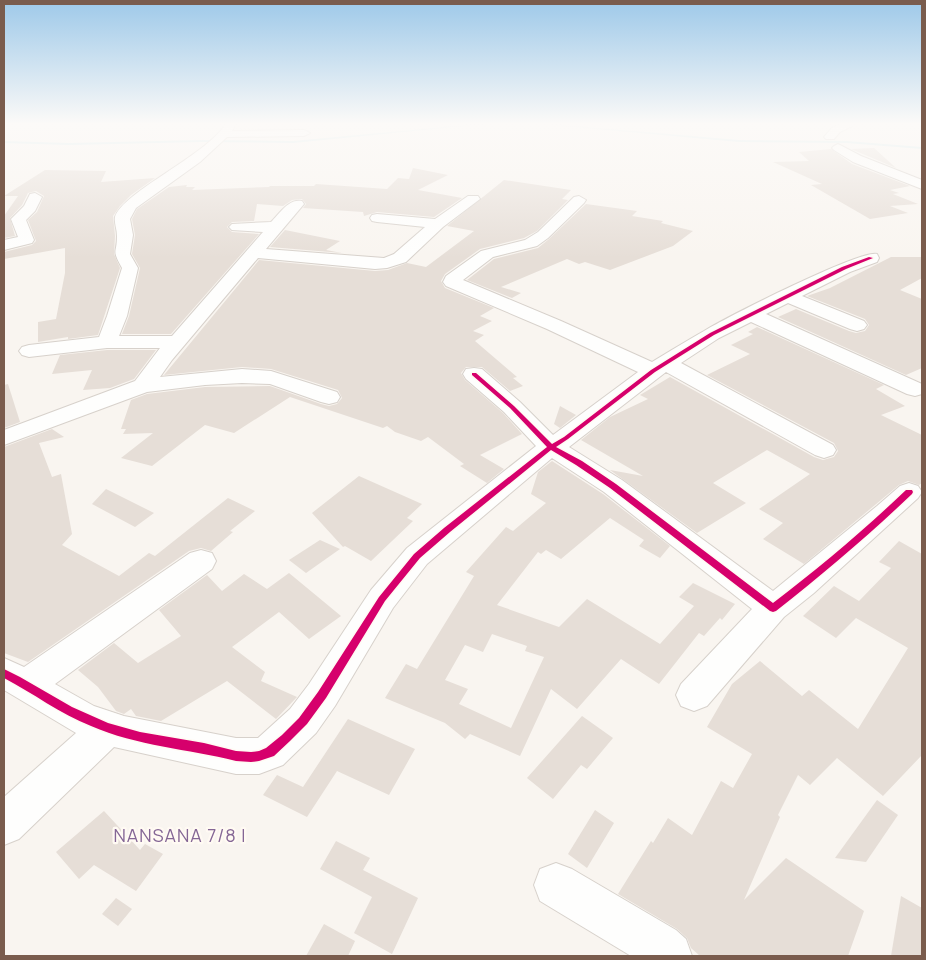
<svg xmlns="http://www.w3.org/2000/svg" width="926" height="960" font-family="Manrope,sans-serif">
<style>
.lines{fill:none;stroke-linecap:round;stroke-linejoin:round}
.stream{fill:#d0e8ea;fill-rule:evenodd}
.building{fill:#e6ded7;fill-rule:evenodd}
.minor-casing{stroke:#d7d1cb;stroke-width:2}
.minor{fill:#fefefd;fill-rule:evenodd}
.cycleway-casing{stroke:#fffaf3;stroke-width:3}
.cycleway{fill:#d6006c;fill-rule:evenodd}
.labels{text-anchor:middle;stroke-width:4.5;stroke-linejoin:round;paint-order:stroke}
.near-quarter-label{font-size:18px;letter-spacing:1px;fill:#846695;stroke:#fffaf3}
</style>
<rect width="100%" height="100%" fill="#f9f5f0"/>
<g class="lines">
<g class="stream">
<path d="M476 124H484L293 143 201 142 69 145 4 143V141L69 143 201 140 293 141Z"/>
<path d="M551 124 739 140 847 141 922 147V149L847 143 739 142 552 125Z"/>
</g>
</g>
<g class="building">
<path d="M874 148 896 168 851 149Z"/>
<path d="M831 149 852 164 910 186 890 190 899 193 893 194 918 204 890 206 908 213 870 219 811 185 822 184 773 162 809 161 799 152Z"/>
<path d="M413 168 448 175 418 190 462 198 434 217 377 212 364 216 363 212 303 208 306 204 302 199 292 200 283 206 257 204 254 221 232 222 227 227 232 232 259 234 171 334H122L129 316 140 268 132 254 135 235 132 219 137 209 169 187 187 185 186 187H195L192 190 269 187 270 186H314L316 184 387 189 398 178 409 179Z"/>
<path d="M45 170 106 171 101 182 155 178 131 195 120 206 113 216 115 236 114 254 120 268 98 335 68 339V337L38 342V322L56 319 65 273V248L4 259V252L32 245 36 241 28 220 37 212 44 196 36 191 28 193 22 205 10 218 15 236 4 238V216L18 196H4Z"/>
<path d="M504 180 571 190 562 199 568 200 537 231 524 238 480 249 445 274 441 281 445 288 494 308 480 316 492 321 473 331 484 335 475 341 517 377 513 378 523 386 510 391 482 367H466L461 373 465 380 503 413 522 434 480 455 504 469 487 483 460 466 464 464 428 437 421 441 395 432 387 426 383 428 290 397 234 433 205 425 152 466 121 458 153 433 123 434 126 429H121L131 400 147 394 205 387 270 386 321 404 329 406 337 404 342 398 338 390 271 369 242 367 164 375 259 260 375 271 388 270 407 263 426 267 474 231 447 226Z"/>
<path d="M586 204 637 211 632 216 663 221 661 223 693 231 673 246 610 270 585 262 579 264 567 259 501 287 521 293 512 298 467 280 494 259 538 248 549 239Z"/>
<path d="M285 230 340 241 326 250 342 253 270 247Z"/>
<path d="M891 257H922V278L900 290 922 299V368L906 375 778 317 796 309 849 331 856 333 865 331 869 325 865 319 807 296 830 288Z"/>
<path d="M757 327 884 385 876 389 905 406 881 415 922 435V483L919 485 908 481 899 485 804 564 763 539 783 523 759 509 810 474 767 450 713 483 746 503 697 533 610 470 643 476 581 440 610 417 648 399 640 395 670 377 814 457 823 460 834 457 838 451 834 443 707 375 750 354 731 345 753 334 748 332Z"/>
<path d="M107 350H156L134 379 110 388 83 390 92 370 52 374 60 355Z"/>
<path d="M8 384 20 422 4 428V385Z"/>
<path d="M560 406 576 415 560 428 554 424Z"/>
<path d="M52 429 64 437 39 443 52 477 61 474 72 534 62 545 119 576 149 553 155 556 228 498 255 511 230 531 233 532 211 551 201 548 189 551 28 662 4 653V447Z"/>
<path d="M552 461 603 494 670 546 660 558 639 546 644 540 610 518 561 559 546 550 541 554 538 552 497 605 559 627 587 599 660 644 694 606 679 597 693 583 735 604 722 620 720 618 704 636 699 633 659 684 621 659 577 709 551 689 520 756 470 734 465 739 445 723 385 698 406 664 417 669 474 576 466 572 506 527 513 531 546 503 531 494 538 472ZM492 634 527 646 525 651 544 657 511 728 459 704 468 689 445 680 465 645 483 652Z"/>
<path d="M359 476 422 504 407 518 413 521 371 561 345 546 343 547 312 513Z"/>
<path d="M106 489 154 513 135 527 92 504Z"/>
<path d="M320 540 340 549 306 573 289 560Z"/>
<path d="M899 541 922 554V755L883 796 837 758 810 785 798 775 778 815 780 817 744 900 786 858 864 911 848 956H700L691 948 687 938 677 929 618 894 651 841 653 843 668 818 692 835 721 781 733 788 752 754 707 727 732 684 760 661 802 696 809 690 858 729 908 648 856 618 836 638 803 616 834 586 859 601 891 568 879 562Z"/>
<path d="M289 573 341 616 309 639 279 612 232 647 265 672 261 681 297 697 276 719 227 681 161 721 136 716 131 709 124 714 116 711 98 687 78 670 114 643 138 663 181 636 159 610 207 575 222 591 244 574 267 589Z"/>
<path d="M582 716 613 738 587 769 581 765 553 799 527 778Z"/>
<path d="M348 719 415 749 389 795 337 771 307 817 263 795 277 775 303 787Z"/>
<path d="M877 800 898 815 866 862 835 858Z"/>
<path d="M595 810 614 823 587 868 568 854Z"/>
<path d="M104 811 140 850 145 844 163 854 136 891 94 865 79 879 56 852Z"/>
<path d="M336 841 370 858 363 870 418 898 392 954 354 933 372 897 320 869Z"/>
<path d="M901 896 922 908V956H891Z"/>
<path d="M116 898 132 909 118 926 102 914Z"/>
<path d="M324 924 355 941 348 956H306Z"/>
</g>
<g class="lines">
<g class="minor-casing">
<g id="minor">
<path d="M226 124H236L232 131 304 130 310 133 304 136 227 137 200 162 136 208 130 219 133 235 130 254 138 268 127 316 119 336H172L263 232 232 230 229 227 232 224 271 222C279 214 289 198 302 201L304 204 266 249 384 258 394 254 425 227 377 222 372 221 370 218 372 215 377 214 435 219 468 196H478L480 199 443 227 406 262 387 268 375 269 258 258 172 360 160 377 242 369 271 371 337 392 340 397 337 402 329 404 321 402 270 384 242 383 205 385 147 392 4 445V430L135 381 160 348H107L29 357 22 355 19 351 22 347 29 345 99 337 107 316 122 268C111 248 117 255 117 236 117 229 114 223 115 217 123 192 205 156 226 124Z"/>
<path d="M841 124H851L852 126 840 132 834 139H826L824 137 832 128Z"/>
<path d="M838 144 861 156 922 180V189L853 162 834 150 832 148 834 146Z"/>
<path d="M35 193 42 197 35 211 26 220 34 240 32 243 4 250V240L18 237 11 219 24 206 30 194Z"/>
<path d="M579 196 586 200 584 203 548 238 537 246 493 257 463 280 561 321 652 362C669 352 686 341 704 331 727 317 859 250 877 254L879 258 877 262 850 272 802 296 864 321 867 325 864 329 857 331 850 329 788 303 766 314 922 384V394L915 396 907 394 751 322 719 338 681 363 833 445 836 450 833 455 824 458 815 455 666 372 569 447 622 480 773 591 877 506 900 486 909 483 918 486 922 492 918 498 814 593 784 617 707 706 694 711 681 706 676 695 681 684 752 609 604 492 552 458 427 564 393 608 335 706 316 733 283 765 259 774H236L114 747 19 839 4 845V797L76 733 4 690V658L24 667 190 553 201 550 212 553 216 561 212 569 55 684 94 706 124 716 236 738H258L290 709 309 684 371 590 407 548 536 446 504 412 466 379 463 374 466 369 474 368 482 369 520 402 553 435 638 372 547 329 446 286 443 282 446 276 481 251 525 240 538 232 574 197Z"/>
<path d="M556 863 572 869 676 930 686 939 692 956H631L540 901 534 885 540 869Z"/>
</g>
</g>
<use href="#minor" class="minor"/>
<g class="cycleway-casing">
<path id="cycleway" d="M869 257 873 258 846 269 714 335 655 372 568 439 556 447 582 461 616 484 773 603C819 568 864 530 906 490H912L913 492 912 494C869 535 823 574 776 611L773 612 770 611 610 488 576 465 551 450 450 532 420 558 385 601 326 698 307 724 290 741 274 756 259 761 251 762 236 761C188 749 137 746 91 726 60 714 33 693 4 678V669L20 677 72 707 108 723 140 732 204 743 236 751 251 752 259 751 266 748 282 735 299 718 318 692 379 597 414 554 444 528 547 447 510 408 472 375V373H476L514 406 552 444 564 437 651 370 710 333 842 267Z"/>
</g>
<use href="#cycleway" class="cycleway"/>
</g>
<linearGradient id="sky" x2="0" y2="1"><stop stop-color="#9ec9e9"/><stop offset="0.48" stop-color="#fcfaf8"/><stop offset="1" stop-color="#fcfaf8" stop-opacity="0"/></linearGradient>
<rect width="926" height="258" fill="url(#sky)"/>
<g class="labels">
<g class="near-quarter-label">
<text x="180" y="842">NANSANA 7/8 I</text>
</g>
</g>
<rect width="926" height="960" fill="none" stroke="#7a5c4d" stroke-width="10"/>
</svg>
